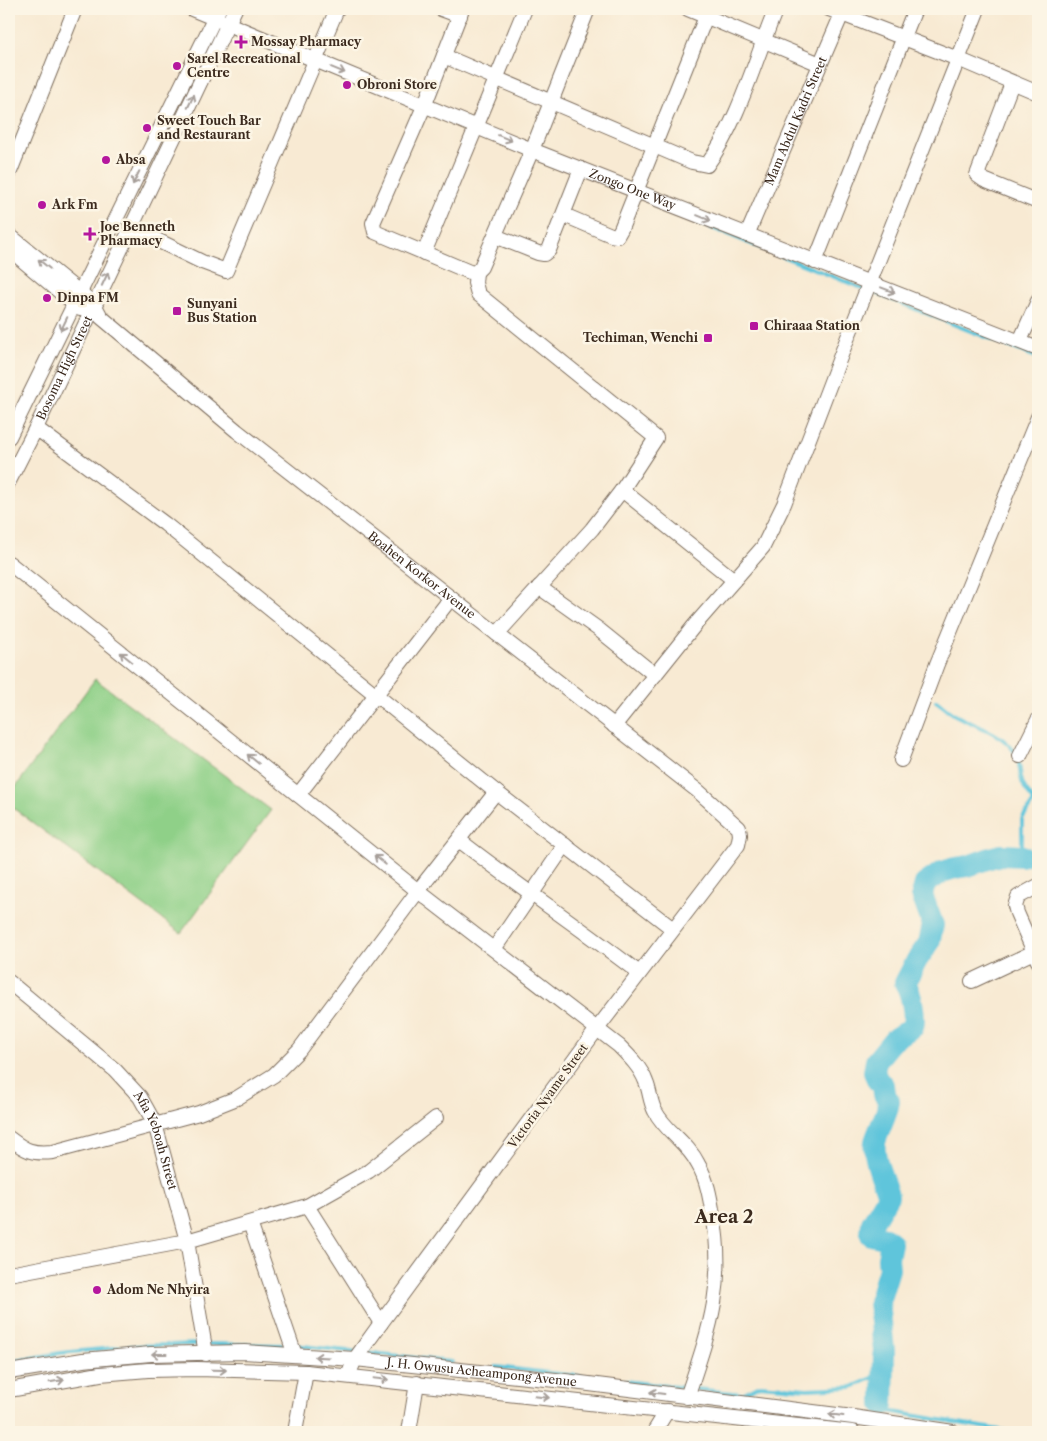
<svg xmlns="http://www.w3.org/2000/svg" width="1047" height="1441" font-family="'Libre Caslon Text',serif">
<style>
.green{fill:#8fd088;stroke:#657d53}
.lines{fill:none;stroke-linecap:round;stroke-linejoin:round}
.stream{stroke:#5ec5db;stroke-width:4}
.river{stroke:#5ec5db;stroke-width:22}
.minor-casing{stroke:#7d6d5d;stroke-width:16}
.minor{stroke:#fff;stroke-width:14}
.oneway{stroke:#a79f9a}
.poi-dot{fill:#b5179e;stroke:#fcf5e5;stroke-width:2}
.labels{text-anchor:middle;stroke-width:5;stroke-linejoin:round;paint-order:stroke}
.poi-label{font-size:12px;font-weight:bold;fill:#3b2a1e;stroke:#fcf5e5;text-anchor:start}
.street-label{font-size:12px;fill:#3b2a1e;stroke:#fcf5e5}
.district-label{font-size:18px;font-weight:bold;fill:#3b2a1e;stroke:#fcf5e5}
</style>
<rect width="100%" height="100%" fill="#fcf5e5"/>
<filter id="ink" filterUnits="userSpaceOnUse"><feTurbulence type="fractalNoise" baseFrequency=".02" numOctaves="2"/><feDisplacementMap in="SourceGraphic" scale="10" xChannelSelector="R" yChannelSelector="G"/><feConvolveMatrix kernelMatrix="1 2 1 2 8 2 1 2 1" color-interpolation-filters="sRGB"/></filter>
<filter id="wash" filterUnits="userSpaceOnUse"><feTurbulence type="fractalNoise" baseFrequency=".0096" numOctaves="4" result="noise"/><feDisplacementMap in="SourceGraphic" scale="20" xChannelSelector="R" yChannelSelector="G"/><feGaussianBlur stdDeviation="1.12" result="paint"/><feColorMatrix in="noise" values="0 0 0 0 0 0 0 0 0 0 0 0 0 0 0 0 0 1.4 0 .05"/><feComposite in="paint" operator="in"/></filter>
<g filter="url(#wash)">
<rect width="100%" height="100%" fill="#f8ead3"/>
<path class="green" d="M95 679 271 810 181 933 9 805V796Z"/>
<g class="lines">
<g class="stream">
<path d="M659 207 864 289"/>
<path d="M870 291 1038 358"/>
<path d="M936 701C942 705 948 711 955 715 974 726 1000 731 1014 751 1020 759 1019 768 1021 777 1022 786 1028 793 1034 801L1022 819V856H1038"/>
<path d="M207 1344 288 1345"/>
<path d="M295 1345 357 1352"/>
<path d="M364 1352 452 1362"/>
<path d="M9 1362 60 1353 133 1346 200 1344"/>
<path d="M496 1367 742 1394 760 1385 807 1389 852 1387 884 1373"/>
<path d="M882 1410 1012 1432"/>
</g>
<path class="river" d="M883 1405 884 1351 879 1302 889 1269 888 1258 891 1243 885 1238 871 1235 872 1223 888 1196C884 1182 872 1156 875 1142 879 1128 887 1116 889 1101L884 1094 883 1085 878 1081 874 1072 876 1061 894 1039 913 1027C916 1016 911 992 905 983L917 960 929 943 933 925 922 895 925 884 942 872 955 868 968 866 990 858 1001 855 1022 856"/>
</g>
</g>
<g filter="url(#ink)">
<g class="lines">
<g class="minor-casing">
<g id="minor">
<path id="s1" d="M192 9 532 150 1038 349"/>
<path d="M441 9 460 16"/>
<path d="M462 9 425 104 373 223 375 232 472 273 476 272 481 267 532 150 588 9"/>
<path d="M688 9 820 64"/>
<path d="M829 9 958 59 1038 93"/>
<path d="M444 56 692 162 707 165C739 121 755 59 776 9"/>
<path d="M1012 83 977 175 984 180 1038 202"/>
<path d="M9 174 75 9"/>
<path d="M564 215 611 235 617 236 621 229 709 9"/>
<path d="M130 227 202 262 226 271 337 9"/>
<path id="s2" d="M9 235 94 304 101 317 237 431 698 791 739 828 740 835 738 845 597 1029 381 1323 355 1359 348 1376"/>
<path id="s3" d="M747 235 844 9"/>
<path d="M495 236 538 253 544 254 549 250 581 169"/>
<path d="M9 249 80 309"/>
<path d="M424 253 525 9"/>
<path d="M815 262 915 9"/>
<path d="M476 272 475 283 478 294 656 438 622 490 592 529 497 634"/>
<path d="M1020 341 1038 301"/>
<path d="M36 428 165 524 496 792 673 929"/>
<path d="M9 437 219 9"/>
<path id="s4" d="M9 481 36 428 235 9"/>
<path d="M622 490 734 580"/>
<path d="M9 563 418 891 619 1046C629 1056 641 1068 646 1082 650 1091 650 1102 655 1111 665 1131 688 1143 698 1164 707 1179 710 1197 713 1215 726 1286 709 1331 687 1397"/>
<path d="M539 587 598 629 655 675"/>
<path d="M614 726 694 626 763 547 784 504 846 342 978 9"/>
<path d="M1020 756 1038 720"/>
<path d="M901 760 937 664 1038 417"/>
<path d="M298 795 451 598"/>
<path d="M459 840C518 886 580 927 639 973"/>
<path d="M1038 886 1018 897 1015 906 1017 913 1038 961"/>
<path d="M494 949 565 845"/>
<path d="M972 981 1038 950"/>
<path id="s5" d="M9 982 115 1070 140 1097 155 1124 187 1241 206 1354"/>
<path d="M9 1138C26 1151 32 1154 53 1152L199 1113 237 1098 274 1075 299 1050 418 891 496 792"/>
<path d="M307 1206 369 1171 436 1118"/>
<path d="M250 1223 295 1355"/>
<path d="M9 1274 187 1241 307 1206 381 1323"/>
<path id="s6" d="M9 1372 83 1360 151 1354 244 1352 355 1359 565 1381 853 1417 953 1432"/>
<path d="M9 1390 100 1374 148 1370 197 1369 306 1372 853 1432"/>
<path d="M295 1432 306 1372"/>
<path d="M409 1432 417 1383"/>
<path d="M654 1432 667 1411"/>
</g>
</g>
<use href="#minor" class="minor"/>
</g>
<defs><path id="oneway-shaft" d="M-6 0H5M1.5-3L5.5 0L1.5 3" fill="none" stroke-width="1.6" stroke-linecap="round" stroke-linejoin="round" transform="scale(1.25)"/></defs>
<g class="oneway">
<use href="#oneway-shaft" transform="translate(338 70) rotate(22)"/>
<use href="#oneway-shaft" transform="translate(191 101) rotate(-64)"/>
<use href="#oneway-shaft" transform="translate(505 138) rotate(23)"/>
<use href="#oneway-shaft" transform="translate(136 178) rotate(116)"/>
<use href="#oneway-shaft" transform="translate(704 218) rotate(22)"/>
<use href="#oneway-shaft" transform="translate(44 264) rotate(-141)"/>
<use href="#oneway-shaft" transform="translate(105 279) rotate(-65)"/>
<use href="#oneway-shaft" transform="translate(888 290) rotate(21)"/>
<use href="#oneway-shaft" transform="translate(64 324) rotate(116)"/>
<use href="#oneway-shaft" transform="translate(126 657) rotate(-141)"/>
<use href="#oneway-shaft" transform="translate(253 759) rotate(-141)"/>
<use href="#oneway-shaft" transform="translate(380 860) rotate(-141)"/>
<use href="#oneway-shaft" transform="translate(159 1354) rotate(180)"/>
<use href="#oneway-shaft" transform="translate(322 1357) rotate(-177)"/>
<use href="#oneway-shaft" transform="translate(219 1370) rotate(1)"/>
<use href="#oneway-shaft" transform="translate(381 1379) rotate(6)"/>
<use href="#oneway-shaft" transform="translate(57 1381) rotate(-10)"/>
<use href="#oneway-shaft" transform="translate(657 1393) rotate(-173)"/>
<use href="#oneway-shaft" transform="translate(542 1397) rotate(6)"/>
<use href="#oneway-shaft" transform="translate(836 1415) rotate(-173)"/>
</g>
</g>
<g class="poi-dot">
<path d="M238.5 34.5h5v5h5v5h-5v5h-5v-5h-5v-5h5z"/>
<circle cx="177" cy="66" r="5"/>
<circle cx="347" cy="85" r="5"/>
<circle cx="147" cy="128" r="5"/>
<circle cx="106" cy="160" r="5"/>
<circle cx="42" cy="205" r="5"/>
<path d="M87.5 226.5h5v5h5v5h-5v5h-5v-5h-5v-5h5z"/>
<circle cx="47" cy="298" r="5"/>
<rect x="172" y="306" width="10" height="10" rx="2.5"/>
<rect x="749" y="321" width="10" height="10" rx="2.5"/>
<rect x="703" y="333" width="10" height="10" rx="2.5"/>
<circle cx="97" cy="1290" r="5"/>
</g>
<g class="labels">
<g class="poi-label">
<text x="251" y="46">Mossay Pharmacy</text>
<text x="187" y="63">Sarel Recreational<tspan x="187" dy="14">Centre</tspan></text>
<text x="357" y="89">Obroni Store</text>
<text x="157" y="125">Sweet Touch Bar<tspan x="157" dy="14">and Restaurant</tspan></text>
<text x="116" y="164">Absa</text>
<text x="52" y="209">Ark Fm</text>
<text x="100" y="231">Joe Benneth<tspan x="100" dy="14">Pharmacy</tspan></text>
<text x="57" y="302">Dinpa FM</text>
<text x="187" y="308">Sunyani<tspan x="187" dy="14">Bus Station</tspan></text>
<text x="764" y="330">Chiraaa Station</text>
<text x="698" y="342" text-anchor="end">Techiman, Wenchi</text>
<text x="107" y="1294">Adom Ne Nhyira</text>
</g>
<g class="street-label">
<text dy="4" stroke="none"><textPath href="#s3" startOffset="124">Mam Abdul Kadri Street</textPath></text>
<text dy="4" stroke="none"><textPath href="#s1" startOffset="476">Zongo One Way</textPath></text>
<text dy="4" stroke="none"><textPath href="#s4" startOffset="126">Bosoma High Street</textPath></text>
<text dy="4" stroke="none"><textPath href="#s2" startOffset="536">Boahen Korkor Avenue</textPath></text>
<text transform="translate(548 1096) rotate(-54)" y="4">Victoria Nyame Street</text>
<text dy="4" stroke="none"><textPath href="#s5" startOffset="221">Afia Yeboah Street</textPath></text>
<text dy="4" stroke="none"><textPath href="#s6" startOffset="475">J. H. Owusu Acheampong Avenue</textPath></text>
</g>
<g class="district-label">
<text x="724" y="1223">Area 2</text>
</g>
</g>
<rect width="1047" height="1441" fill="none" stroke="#fcf5e5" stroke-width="30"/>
</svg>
